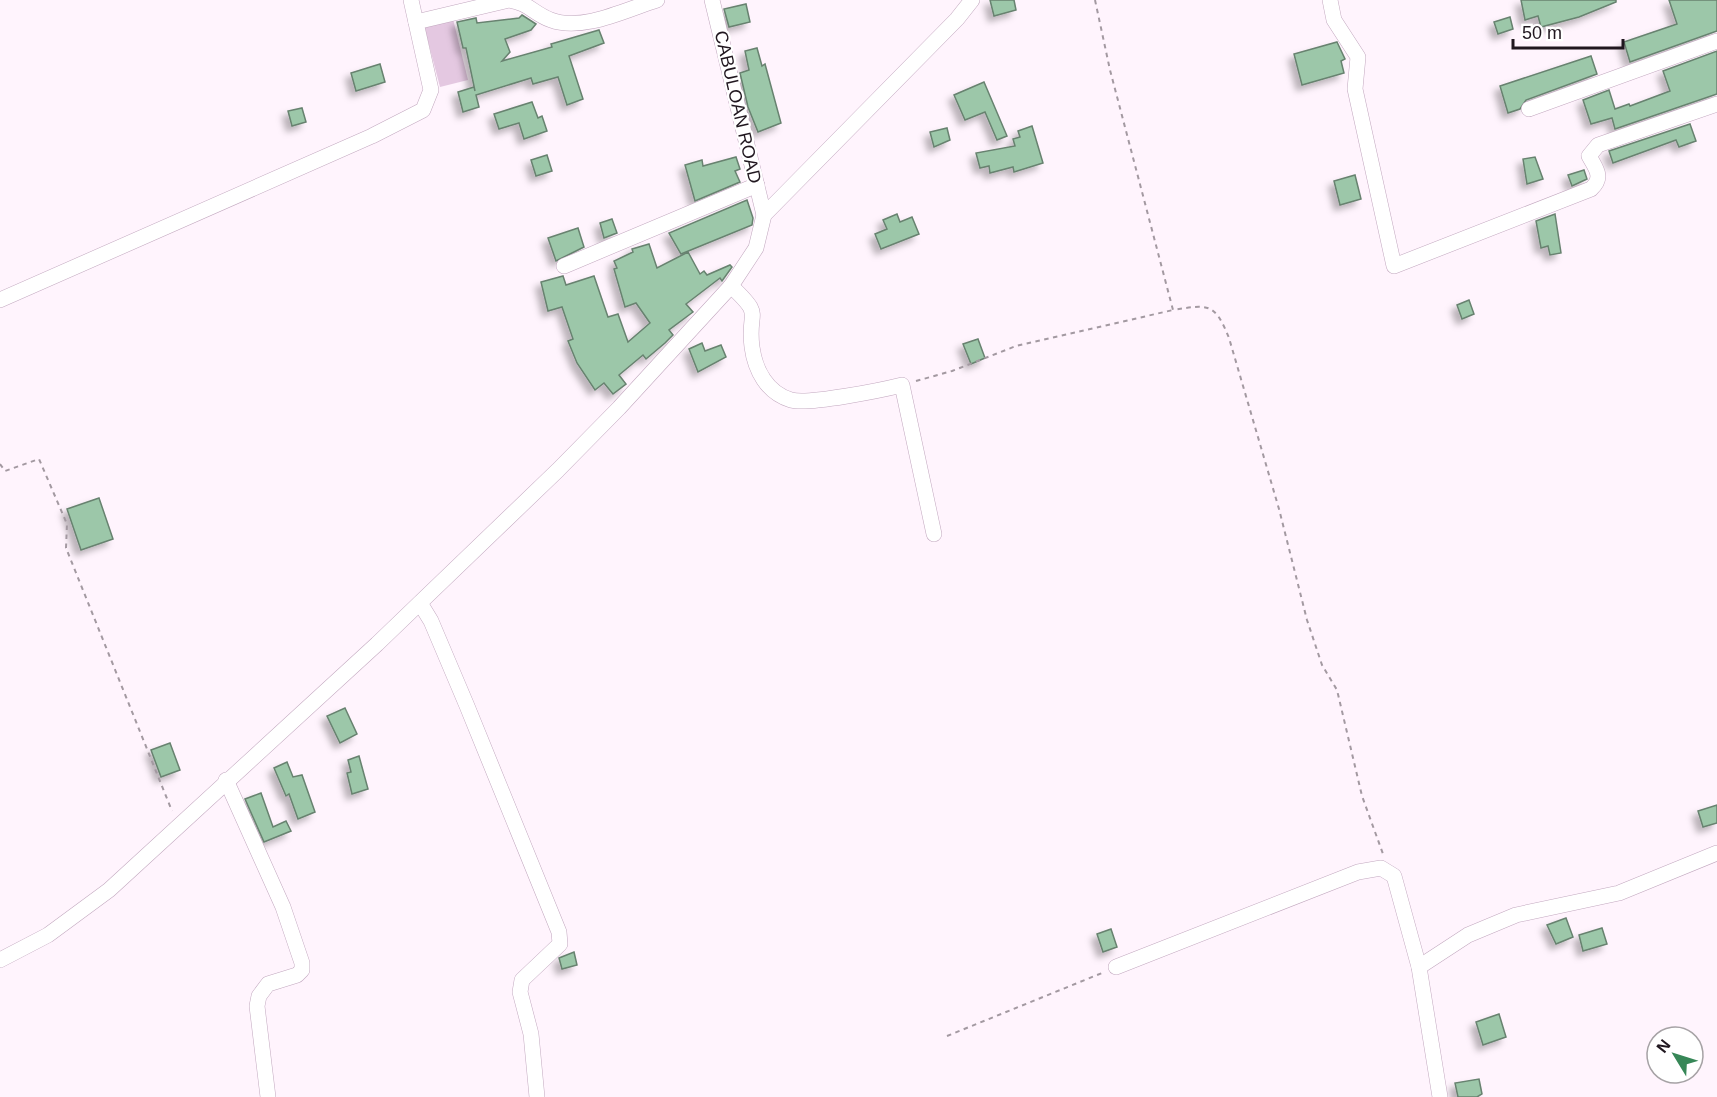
<svg xmlns="http://www.w3.org/2000/svg" width="1717" height="1097" font-family="Helvetica,sans-serif">
<style>
.park{fill:#e4c8e1}
.building{fill:#9cc7a9;stroke:#67826f;stroke-width:1.5;filter:url(#shadow)}
.lines{fill:none;stroke-linecap:round;stroke-linejoin:round}
.street-casing{stroke:#c2a8bf;stroke-width:16}
.path{stroke:#a399a1;stroke-width:2;stroke-dasharray:4.5 4.5;stroke-linecap:butt}
.street{stroke:#fff;stroke-width:15}
.labels{text-anchor:middle;stroke-width:4.5;stroke-linejoin:round;paint-order:stroke}
.street-label{font-size:18px;fill:#20171f;stroke:#fff}
</style>
<defs>
<filter id="shadow"><feDropShadow dx="-5.5" dy="5.5" stdDeviation="3" flood-color="#0004"/></filter>
</defs>
<rect width="100%" height="100%" fill="#fff4fd"/>
<path class="park" d="M453 19 468 80 440 87 424 26Z"/>
<g class="building">
<path d="M990 0H1014L1016 10 994 16Z"/>
<path d="M1521 0H1616V2L1579 17 1541 27 1538 16 1525 20Z"/>
<path d="M1669 0H1717V31L1630 62 1624 42 1677 24Z"/>
<path d="M746 4 750 22 729 27 724 9Z"/>
<path d="M522 15 536 24 531 30 505 39 510 52 502 61 552 47 551 44 599 30 604 43 569 56 583 99 567 105 558 77 533 84 531 78 476 95 479 107 463 112 458 92 474 87 475 91 466 48H463L457 22 476 18 477 23 519 18Z"/>
<path d="M1510 17 1513 29 1498 34 1494 22Z"/>
<path d="M1337 42 1345 59 1341 61 1344 73 1302 85 1294 54Z"/>
<path d="M757 48 762 66 765 64 781 123 758 132 748 107 740 73 749 70 745 51Z"/>
<path d="M1717 51V94L1615 129 1612 118 1591 124 1583 100 1609 90 1615 109 1629 104 1630 106 1670 91 1663 71Z"/>
<path d="M1591 56 1597 74 1526 100 1520 109 1508 113 1500 86Z"/>
<path d="M380 64 385 82 356 91 351 73Z"/>
<path d="M984 82 1007 136 997 140 985 112 965 120 954 95Z"/>
<path d="M532 102 538 118 542 116 547 131 524 139 519 123 499 129 494 114Z"/>
<path d="M302 108 306 122 292 126 288 111Z"/>
<path d="M1690 124 1696 141 1679 147 1676 140 1613 163 1609 151Z"/>
<path d="M1032 126 1043 163 1014 172 1013 167 990 173 989 166 980 168 976 153 1015 146 1013 139 1020 137 1018 131Z"/>
<path d="M947 128 950 140 934 147 930 132Z"/>
<path d="M547 155 552 171 536 176 531 160Z"/>
<path d="M736 157 740 169 735 171 740 182 695 201 685 165 702 160 703 166Z"/>
<path d="M1535 157 1543 179 1527 184 1523 159Z"/>
<path d="M1584 170 1587 179 1572 186 1568 175Z"/>
<path d="M1355 175 1361 199 1340 205 1334 181Z"/>
<path d="M747 200 753 218 752 225 681 254 669 233Z"/>
<path d="M897 214 900 222 912 217 919 234 881 249 875 234 887 229 883 220Z"/>
<path d="M1555 214 1561 253 1550 255 1548 246 1541 248 1536 221Z"/>
<path d="M612 219 617 233 604 238 600 223Z"/>
<path d="M578 228 584 247 556 261 548 238Z"/>
<path d="M649 244 657 268 688 252 700 274 704 271 707 275 730 265 732 267 722 281 720 278 686 304 693 312 669 330 673 335 665 343 646 359 643 355 619 375 626 384 613 394 604 383 595 390 577 363 568 341 573 339 562 307 548 311 541 282 563 276 566 285 594 276 608 317 618 314 628 342 650 323 636 303 625 307 614 269 617 268 614 261 633 252 632 249Z"/>
<path d="M1469 300 1474 314 1462 319 1457 305Z"/>
<path d="M978 339 985 358 971 364 963 344Z"/>
<path d="M702 343 705 351 721 345 726 357 698 372 689 349Z"/>
<path d="M99 498 113 539 81 550 67 509Z"/>
<path d="M345 708 357 734 340 743 327 716Z"/>
<path d="M170 743 180 770 161 777 151 750Z"/>
<path d="M359 756 368 789 352 794 347 773 351 772 348 760Z"/>
<path d="M287 762 293 777 302 775 315 812 298 819 289 794 286 796 274 768Z"/>
<path d="M261 793 273 827 286 821 291 831 264 842 245 799Z"/>
<path d="M1717 805V823L1703 827 1698 811Z"/>
<path d="M1566 918 1573 937 1556 944 1547 925Z"/>
<path d="M1602 928 1607 944 1583 951 1579 935Z"/>
<path d="M1111 929 1117 947 1103 952 1097 934Z"/>
<path d="M574 952 577 965 562 969 559 958Z"/>
<path d="M1499 1014 1506 1037 1483 1045 1476 1022Z"/>
<path d="M1479 1079 1482 1094 1477 1097H1458L1455 1083Z"/>
</g>
<g class="lines">
<g class="street-casing">
<g id="street">
<path d="M712 0 764 215"/>
<path d="M1330 0 1334 20 1358 57 1355 89 1394 266 1591 189C1604 177 1596 169 1589 156L1598 145 1717 104"/>
<path d="M416 22 509 0C529 3 534 14 551 20 583 32 627 9 657 0"/>
<path d="M1529 109 1717 41"/>
<path d="M564 266 757 185"/>
<path d="M731 286C765 318 747 309 752 347 755 370 767 393 791 400 808 405 882 390 902 385L934 534"/>
<path d="M0 300 372 136 423 110 431 90 411 0"/>
<path d="M420 603 431 621 467 706 559 932 560 944 522 980 520 992 531 1034 537 1097"/>
<path d="M226 780 283 907 302 963V970L297 975 268 984 259 996 257 1006 268 1097"/>
<path d="M0 960 48 935 109 890 377 644 558 470 619 408 731 286 756 248 764 215 957 19 972 0"/>
<path d="M1116 967 1358 872 1381 868 1394 876 1419 967 1440 1097"/>
<path d="M1419 967 1468 935 1516 915 1619 893 1717 853"/>
</g>
</g>
<g class="path">
<path d="M1095 0 1110 70 1173 310C1209 304 1215 303 1229 338L1279 509 1307 620 1322 665 1337 690 1362 796 1383 854"/>
<path d="M916 381 952 371 1016 346 1173 310"/>
<path d="M0 464 5 471 39 459 67 524 66 548 172 811"/>
<path d="M947 1036 1102 973"/>
</g>
<use href="#street" class="street"/>
</g>
<g class="labels">
<g class="street-label">
<text transform="translate(738 107) rotate(77)" y="6">CABULOAN ROAD</text>
</g>
</g>
<g transform="translate(1675 1055) rotate(308)"><circle r="28" fill="#ffffff" stroke="#a6a2a5" stroke-width="1.5"/>
<path d="M0-4.5L10 22L0 15L-10 22Z" fill="#378757"/>
<text y="-9" font-size="16" font-weight="bold" text-anchor="middle" fill="#20171f">N</text>
</g>
<path d="M1513 39v9h110v-9" fill="none" stroke="#20171f" stroke-width="3"/>
<text x="1522" y="39" font-size="18" fill="#20171f" stroke="#ffffff" stroke-width="4.5" paint-order="stroke">50 m</text>
</svg>
